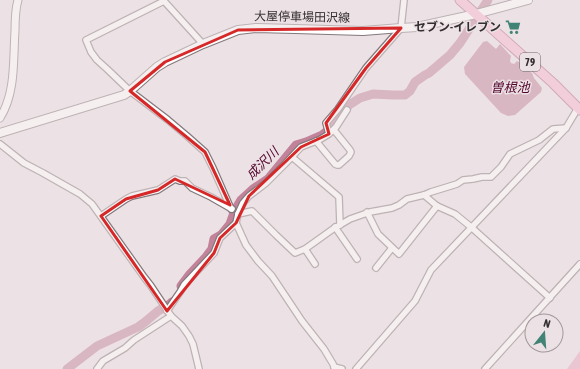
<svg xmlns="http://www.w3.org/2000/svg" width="580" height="369" font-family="'Asap Condensed','Noto Sans JP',sans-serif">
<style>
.green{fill:#e5a4ba}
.water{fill:#c2839a}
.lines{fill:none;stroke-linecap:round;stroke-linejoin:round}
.river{stroke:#c2839a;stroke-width:9}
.minor-casing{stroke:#83797c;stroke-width:8}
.tertiary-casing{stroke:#83797c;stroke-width:9}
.secondary-casing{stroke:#83797c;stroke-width:10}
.primary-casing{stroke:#b06783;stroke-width:11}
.minor{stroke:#fff;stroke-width:5.5}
.tertiary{stroke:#fff;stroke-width:7}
.secondary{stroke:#fff;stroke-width:8}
.primary{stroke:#f8b6cf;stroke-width:9}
.marked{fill:none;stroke:#d62828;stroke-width:3;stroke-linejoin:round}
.labels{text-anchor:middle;stroke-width:3;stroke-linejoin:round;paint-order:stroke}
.shield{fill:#ece1e4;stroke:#6a6466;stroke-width:1}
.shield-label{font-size:11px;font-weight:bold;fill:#332e30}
.street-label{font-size:12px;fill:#332e30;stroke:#ece1e4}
.poi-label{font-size:12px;font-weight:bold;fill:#332e30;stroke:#ece1e4;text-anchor:end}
.water-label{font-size:13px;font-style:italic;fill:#52032c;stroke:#ece1e4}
</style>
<rect width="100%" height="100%" fill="#ece1e4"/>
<path class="green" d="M580 351V369H567Z"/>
<path class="water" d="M487 41 496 49 500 44 511 56 510 61 511 63 514 64 517 61 519 62 532 73 534 78 542 88 541 92 515 115 508 116 501 113 465 74 464 67 483 42Z"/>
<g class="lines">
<g class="river">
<path d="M181 286 190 274 206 257 212 249 214 239 221 235 230 224 235 210 241 200 253 189 268 179 296 145 306 142 322 135 331 128 349 105 360 98 373 94 393 95H405L410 91 415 82 425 75 429 73 450 55 460 43 488 0"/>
<path d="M67 369 97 346 138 327 145 322 158 311 170 304 172 302"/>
</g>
<g class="minor-casing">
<g id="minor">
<path d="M203 44 164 1 86 40 91 52 97 60 107 69 130 91 168 120 187 136 205 152 213 168 231 209"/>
<path d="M331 132 336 127 347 110"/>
<path d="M316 141 335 164 337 165H339L349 156 351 152 350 150 334 130"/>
<path d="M0 144 24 163 43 173 80 194 92 204 144 277 151 286 171 316 182 326 189 336 193 344 199 369"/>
<path d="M292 157 339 197 340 225"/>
<path d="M424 195 437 206 455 214 471 227 550 298"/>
<path d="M367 212 378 234 399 254 437 206"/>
<path d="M238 214 252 211 276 235 295 253 305 249 333 229 350 219 370 212 392 208 399 205 407 199 424 195 431 192 457 184 463 180 473 179 482 177H491L501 167 510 154 539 140 553 129 566 128"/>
<path d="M101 216 126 199 132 196 158 190 175 179 180 181H185L192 188 211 197 232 209"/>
<path d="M236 223 246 245 258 261 272 276 302 321 324 349 333 364 335 369"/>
<path d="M335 227 357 259"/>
<path d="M305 249 315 264"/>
<path d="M376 268 392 248"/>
<path d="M167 311 180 292 184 285 214 253 220 238 236 223 238 214 243 203 249 196 266 183 286 163 301 147 319 140 329 134 326 123 338 109 366 68 401 28 404 0"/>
<path d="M334 367 342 369"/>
<path d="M97 369 103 361 125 348 134 340 171 316"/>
<path d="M356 369 415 301 431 270 566 128 578 108"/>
<path d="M485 369 580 264"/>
</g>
</g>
<g class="tertiary-casing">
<path id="tertiary" d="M0 118C16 92 13 60 15 31 15 20 15 10 18 0"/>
</g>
<g class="secondary-casing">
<path id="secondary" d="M0 133 124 95 130 91 157 67 165 62 203 44 238 30 256 28 295 29 363 31 401 28 417 27 476 14 528 0"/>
</g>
<g class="primary-casing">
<path id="primary" d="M460 0 553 83 580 110"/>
</g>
<use href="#minor" class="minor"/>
<use href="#tertiary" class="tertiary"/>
<use href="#secondary" class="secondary"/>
<use href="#primary" class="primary"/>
</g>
<path d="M0 0H580V369H0ZM401 28 366 68 326 123 329 134 301 147 249 196 236 223 220 238 214 253 167 311 101 216 126 199 158 190 175 179 230 205 205 152 130 91 165 62 238 30Z" fill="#ece1e4" fill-opacity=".55" fill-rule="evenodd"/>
<path class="marked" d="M401 28 366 68 326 123 329 134 301 147 249 196 236 223 220 238 214 253 167 311 101 216 126 199 158 190 175 179 230 205 205 152 130 91 165 62 238 30Z"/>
<defs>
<g id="supermarket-bare" transform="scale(1.2)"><path d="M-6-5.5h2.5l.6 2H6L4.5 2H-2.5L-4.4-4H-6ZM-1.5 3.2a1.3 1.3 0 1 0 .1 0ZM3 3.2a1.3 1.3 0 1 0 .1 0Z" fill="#418374" stroke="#ece1e4" stroke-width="2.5" paint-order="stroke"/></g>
</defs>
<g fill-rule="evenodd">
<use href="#supermarket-bare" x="513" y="27"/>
</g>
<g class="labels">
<rect class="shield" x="520" y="53" width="20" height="18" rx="3"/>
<g class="shield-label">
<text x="530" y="66">79</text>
</g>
<g class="street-label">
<text transform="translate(302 17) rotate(1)" y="4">大屋停車場田沢線</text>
</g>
<g class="poi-label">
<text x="501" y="31">セブン-イレブン</text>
</g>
<g class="water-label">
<text x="510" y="92">曽根池</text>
<text transform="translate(262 163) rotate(-45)" y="5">成沢川</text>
</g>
</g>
<g transform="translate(544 333) rotate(17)"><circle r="19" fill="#ece1e4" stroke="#a2999c"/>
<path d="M0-3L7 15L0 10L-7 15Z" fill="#418374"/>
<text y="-6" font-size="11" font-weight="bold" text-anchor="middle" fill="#332e30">N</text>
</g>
</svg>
